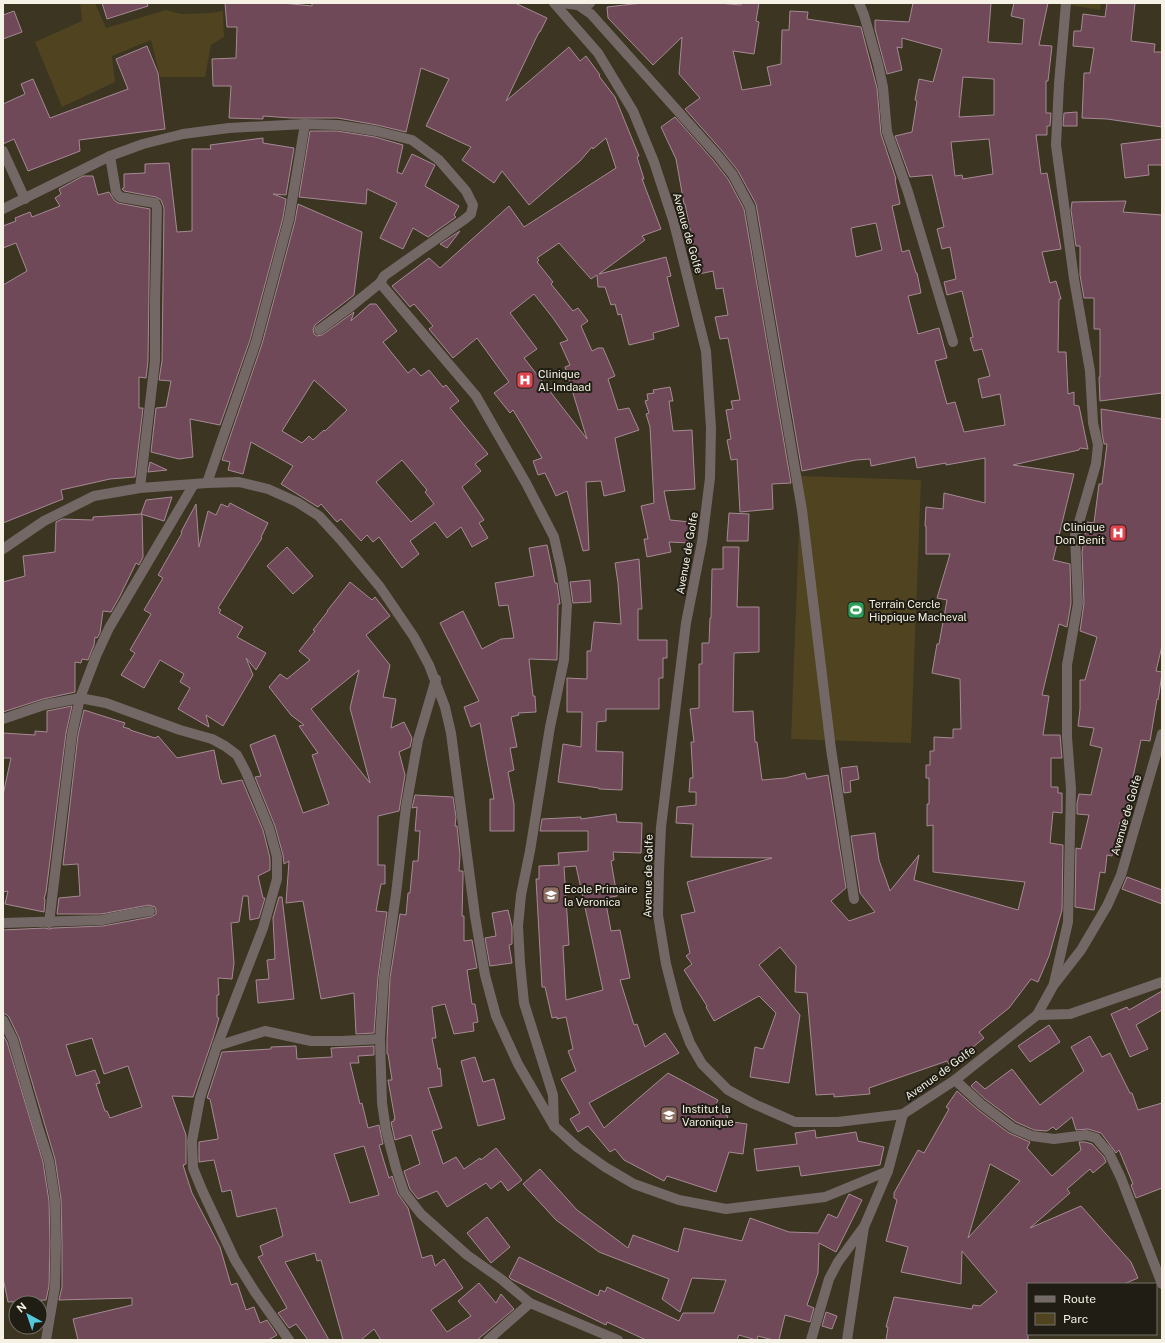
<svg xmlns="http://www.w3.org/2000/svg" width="1165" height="1343" font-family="'Public Sans',sans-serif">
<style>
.green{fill:#4f441f}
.building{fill:#704958;stroke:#a58a94;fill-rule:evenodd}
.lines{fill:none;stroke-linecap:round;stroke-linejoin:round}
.minor{stroke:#746866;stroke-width:10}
.labels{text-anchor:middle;stroke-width:4;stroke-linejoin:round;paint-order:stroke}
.street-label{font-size:11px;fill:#f5f1e5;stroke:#201d14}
.poi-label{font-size:11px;fill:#f5f1e5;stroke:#201d14;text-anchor:start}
</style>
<rect width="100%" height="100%" fill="#3b3521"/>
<g class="green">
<path d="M80 3H95L106 28 166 10 181 14 211 13 223 11 224 37 211 45 205 77H160L151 40 112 56 115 82 62 107 35 42 82 21Z"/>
<path d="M1070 3H1101L1100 10 1070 5Z"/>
<path d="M801 476 921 480 911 743 791 739Z"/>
</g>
<g class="building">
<path d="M102 3H147L148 6 107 19Z"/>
<path d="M225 3H282L312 6V3H515L547 18 540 32H539L506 101 569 47 580 61 586 56 600 75 599 76 615 97 639 156 637 157 644 179H642L661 229 642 236 645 240 599 274 666 257 671 276 667 277 679 326 653 333 654 339 629 345 621 314 618 315 615 304 611 305 605 287H598L597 275 591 279 559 243 537 258 539 260 537 262 553 282 551 284 573 311 578 308 588 321 581 326 592 351 598 348H603L615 376 608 379 618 410 629 408 639 430 615 438 625 491 604 496 601 481 586 482 589 550 583 551 567 491 556 496 545 473 538 475 533 461 542 458 513 410 510 413 494 393 509 382 477 338 453 358 429 329 433 326 414 304 410 307 392 286 429 258 440 268 509 206 524 227 616 168 606 138 593 149 592 147 580 161 529 205 502 171 494 183 462 160 471 147 426 126 449 79 421 68 406 132 377 125 338 118H291L263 116V119L229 118 231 86H213L212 59 236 58 237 27H227ZM534 294 553 318 568 340 560 343 570 365 565 367 587 439 524 358 537 349 510 313Z"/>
<path d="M642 3H718L741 5V3H759L756 21 759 22 754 54 733 51 742 90 771 85 767 67 781 64 782 30H789L790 11 808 12 807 19 861 27 877 88 881 134 896 179H895L900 204 892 206 902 252 909 250 916 273H917L921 293 908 296 918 334 939 328 947 358 935 361 947 404 955 402 964 432 1005 425 1000 394 982 398 978 379 990 376 982 349 974 351 970 338 973 337 962 291 947 295 944 282 956 279 950 247 942 249 937 229 944 227 932 175 910 177 895 136 912 132 917 101 915 100 919 79 933 82 942 49 902 38V48L897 47 902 70 887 74 875 29V20L909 22 913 3H991L988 42 1022 44 1024 19 1011 16 1014 3H1048L1039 45 1052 46 1048 81H1046V113H1051L1050 126H1047V135H1036L1041 174 1047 173 1061 249 1042 252 1050 283 1056 281 1061 299H1059L1058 352H1066L1068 394 1074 392V405L1079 406 1088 449 1080 448 1079 450 1013 465 1074 474 1053 560 1070 564 1071 603 1067 627 1059 624 1042 695 1049 696 1043 735H1060L1062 758H1051V787H1058V793H1062V813L1053 812 1050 843 1063 845 1062 910 1049 956 1038 982 1031 979 1009 1008 979 1032 984 1038 950 1066 947 1061 869 1088 870 1094 834 1097V1094L816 1095 807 993 795 992 796 966 780 947 759 965 800 1015 789 1083 750 1077 755 1047 763 1049 776 1013 759 996 714 1021 706 1007 707 1006 684 970 692 964 686 956 690 953 681 915 695 912 687 882 772 858 691 857 693 824 676 823 677 807 696 805V792H689L690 778H693L691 742H694L690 709 699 708V664H702V643H709L710 618H711L712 569H723V547H739L737 607H759V652L734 653 733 712 753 711 755 742H757L762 780 785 778 805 773 807 779 828 775 846 888 831 901 849 921 875 912 860 893 851 836 875 833 879 860 890 891 919 855 914 880 1018 910 1025 882 933 872V825L927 826V804H929V778H926V765H930V751H934V737L953 738V729H961L960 679 932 673 937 644H939L947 600 937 598 950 554H926V526H925L926 507 943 509 944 493 985 503V458L946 465V463L917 468 915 457 871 466 870 459 856 460 802 471 756 204 738 171 723 152 685 109 700 98 679 74 682 37 653 65 608 18 607 7ZM963 77 994 79V115L959 117ZM989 139 993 174 963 179 962 175 955 176 951 142ZM876 223 882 250 856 257 851 228Z"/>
<path d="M1107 3H1135L1131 41 1155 44 1154 52H1162V127L1107 119 1082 118 1084 73H1090L1094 48 1073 46 1074 31H1081L1083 14 1105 17Z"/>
<path d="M14 11 22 32 3 39V15Z"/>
<path d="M147 46 158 73 165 129 79 140 80 151 28 171 14 139 3 144V104L25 94 21 84 33 79 50 118 128 89 116 59Z"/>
<path d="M1077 112V126H1063L1064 113Z"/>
<path d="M675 117 713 160 728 179 744 209 791 483 772 484 773 509 740 512 737 459 731 460 727 440 731 439 726 410 733 409 731 401 740 400 728 338 720 339 715 317 728 315 723 288 716 289 713 271 699 274 685 204H684L676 159 661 127Z"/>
<path d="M310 131H337L375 137 403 145 397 172 402 174 412 154 435 165 425 186 459 206 454 215 456 217 428 237 413 228 403 249 380 238 397 203 367 189 366 204 299 197Z"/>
<path d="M263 138V143L294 148 286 195 273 194 286 199 283 218 250 340 220 425 190 419 193 457 179 459 151 452 156 408 166 407 171 381 159 380 162 361 164 208 161 200 156 197 124 191 122 189 124 188V174L145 173V164L169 163 177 232 192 231V149H211L210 145Z"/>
<path d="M1162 139V165H1148L1149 175 1125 178 1121 144Z"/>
<path d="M83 176H93L98 195 109 192 115 201 118 203 150 209 148 361 146 378 139 377V408H143L135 477 110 479 61 490 63 499 3 523V285L27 271 16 243 3 248V226L16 221 15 218 30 212 32 217 60 206 55 198 61 194 59 189Z"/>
<path d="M1126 201 1123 212 1162 215V393L1100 401 1099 377H1100V329H1094V298H1084L1080 275V246H1076L1071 210 1072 202Z"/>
<path d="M298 204 362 232 354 295 315 325 313 330 314 334 317 336 322 335 354 312 351 321 370 304H376L397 331 383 342 408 373 414 368 421 376 429 370 443 387 446 385 459 401 450 408 488 454 475 464 481 471 462 487 484 520 479 523 488 538 472 547 461 527 447 538 435 522 410 541 419 554 402 568 379 537 373 542 367 535 361 541 341 519 337 522 321 504 318 507 281 484 293 466 251 442 243 474 228 470 230 462 222 460 262 344 295 221ZM314 380 347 410 325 431 324 430 313 440 309 436 302 443 282 431ZM402 460 427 490 425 492 434 504 411 522 376 482Z"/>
<path d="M460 231 447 248 440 244Z"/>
<path d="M670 387 673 401H669L673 431 692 430 695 489 664 491 670 520 691 522 690 543 669 542 671 552 647 557 644 539H648L641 506 654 503 650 427 646 414 649 413 645 401 648 400 647 394 654 393 653 390Z"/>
<path d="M1101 409 1162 419V646L1156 671 1162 672V674L1158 700 1157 699 1150 741 1141 740 1128 800H1129L1126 823 1120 822 1112 856 1107 855 1105 873 1100 872 1094 910 1075 907 1076 848 1081 849 1089 815 1077 814V803L1079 794 1091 795 1102 748 1090 745 1094 728 1078 726 1080 709V680H1085L1097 637 1080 631 1084 603 1082 552 1087 522 1094 523 1099 484H1102L1107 444H1104L1102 433Z"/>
<path d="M150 462 167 470 148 472Z"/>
<path d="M172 497 164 521 141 514 146 500Z"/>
<path d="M230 503 268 523 261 537 262 538 218 608 221 610 219 613 243 627 237 637 266 653 256 670 246 658 253 675 223 726 206 715 209 727 178 709 190 688 180 682 184 674 160 660 144 688 121 675 135 653 130 650 151 614 144 610 163 578 158 575 182 533 181 532 196 504 199 547 208 511 216 515 221 504 228 507Z"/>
<path d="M729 513 749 514 748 541H727Z"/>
<path d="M142 514 143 557 139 565 136 563 120 596 111 612 103 611 100 633 97 638 95 637 94 645 88 660 82 659 81 663 75 662V692L43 699 3 712V582L25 576 23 556 55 552 56 522 62 519 93 520V517Z"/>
<path d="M547 545 555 583H557L560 604H558L557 660 529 659 533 696H535L536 712 518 713 519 715 511 717 517 747 510 748 514 770 508 772 514 804V831H490V799H494L480 723 471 727 464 707 479 701 440 623 463 611 482 649 501 639 514 638 508 605 499 606 495 583 534 576 529 548Z"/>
<path d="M287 547 313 576 293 594 267 566Z"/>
<path d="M639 559 642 609H638V640H667V658H663V678H659V709H606V721L597 722 596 751 623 752 622 790 599 789V788L558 782 563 744 581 747 582 712H567V678L587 679V651H591L594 622 621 624 618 583 615 563Z"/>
<path d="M590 580 591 602 573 603 570 582Z"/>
<path d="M350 582 372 600 375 597 390 616 366 635 390 665 383 697 396 699 391 728 404 722 412 738 410 747 399 752 405 775 399 811 378 816V865H385V884H381L376 911 387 912 378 977 374 1033 356 1034 354 993 321 999 303 901 286 903 289 861 284 864 283 855 275 826 255 777 261 776 250 745 275 735 303 813 329 804 312 755 318 753 299 726 304 725 291 715 269 687 280 674 287 679 310 660 299 651 315 631 313 630 328 611H327ZM359 670 350 708 370 783 311 709Z"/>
<path d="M72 706 66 733 46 892 44 899H45L44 912 5 904 8 891 3 892V795L11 758H3V733L35 735V731L47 732V711Z"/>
<path d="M84 710 125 723 123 727 130 729V730L155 738 158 736 177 758 214 750 220 780H221L222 784 242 780 263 830 270 858V870L258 876 263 898H265L259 918 250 920 248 896H243L239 922 231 923 234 963 232 979 218 978 219 995H217V1017L219 1018 214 1035 193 1097 172 1096 186 1135V1164L183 1165 192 1193 220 1247 231 1285 237 1283 246 1310 254 1307 260 1323 267 1320 277 1335 268 1340H78L73 1319 132 1305V1298L59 1300 62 1287V1243L61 1199 55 1159 19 1038 9 1017 6 1014H3V930L45 928 49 929 53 928 103 926 151 917 156 914V910L155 907 149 905 101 914H57L59 898 80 896 78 864 63 865 78 735ZM92 1038 104 1074 128 1066 142 1107 110 1118 107 1111H105L96 1084 100 1083 95 1070 76 1076 66 1045Z"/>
<path d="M857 766 859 779 850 781 851 792 844 793 841 768Z"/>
<path d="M415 795 453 797 456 817 455 826H457L460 855 459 871H463V877L462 916H464V941L472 940 477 968 467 970 472 1004H475L478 1022 473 1023 474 1031 454 1034 445 1004 432 1007 436 1038H432L438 1069 440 1068 442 1086 428 1088 442 1128 432 1131 443 1164 456 1157 464 1169 480 1158 481 1160 496 1148 522 1180 508 1191 501 1181 491 1189 486 1183 447 1207 437 1191 418 1199 410 1189 404 1171 420 1164 411 1135 395 1140 391 1122 394 1121V1119H395L388 1080H392L388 1054H387V1039L390 978 400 914 406 915 408 893H410L413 861H418L420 831H415L417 807 412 808Z"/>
<path d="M616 814 617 822 642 823 641 853 613 852 614 860 611 861 617 896 605 898 611 931 620 930 630 978 620 980 634 1025 637 1024 645 1047 665 1033 679 1053 589 1103 604 1128 668 1073 718 1100 713 1110 728 1116 726 1121 747 1124 743 1154 729 1152 716 1192 667 1176 664 1181 624 1160 615 1149 610 1152 588 1126 578 1132 570 1119 580 1113 561 1079 576 1071 568 1051 573 1049 566 1017 557 1019V1017L552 1018 545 987H542L536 879H539V866L559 865 558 853 588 851V831H540L542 819 581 817V819ZM576 866 603 990 566 1000 563 946 569 945 564 867Z"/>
<path d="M1127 877 1162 890V904L1122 889Z"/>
<path d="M279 897H282L294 999 258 1003 256 980 269 979 267 960 275 959 273 918Z"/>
<path d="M508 910 512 927V944L509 945 512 963 490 966 485 938 496 936 492 913Z"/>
<path d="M1162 991V1010L1136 1025 1148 1049 1130 1057 1111 1014 1127 1007 1129 1010Z"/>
<path d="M1049 1025 1060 1042 1030 1062 1018 1046Z"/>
<path d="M3 1035 7 1042 43 1162 49 1201 50 1243 49 1286 46 1300 8 1302 3 1278Z"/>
<path d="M1090 1036 1102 1057 1110 1053 1130 1093H1132L1138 1110 1162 1103V1188L1136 1198 1131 1185 1133 1184 1119 1150 1116 1153 1101 1133 1088 1129 1076 1130 1072 1117 1056 1130 1053 1127 1047 1131 1034 1130 1016 1122 985 1099 971 1086 976 1081 985 1089 1012 1069 1040 1105 1084 1071 1071 1047Z"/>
<path d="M296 1046 297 1059 332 1057 331 1048 374 1046V1055L358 1056 359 1063H350L360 1104 362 1103 368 1128 379 1125 383 1144 379 1145 389 1178 392 1176 398 1194 408 1208 422 1258 432 1255 435 1266 444 1259 463 1288 431 1310 447 1332 471 1316 458 1301 479 1283 496 1303 501 1294 514 1309 477 1340H381L374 1329 361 1340H343L321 1260 317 1261 315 1253 285 1262 329 1340H308L296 1324 289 1328 278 1313 287 1308 258 1257 263 1255 260 1246 283 1236 276 1208 237 1217 231 1190 222 1192 214 1160 199 1162V1142L218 1139V1137L210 1099 207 1098 222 1052 271 1049V1047ZM364 1146 379 1195 350 1203 334 1154Z"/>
<path d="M475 1057 483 1082 494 1079 505 1119 478 1126 461 1061Z"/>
<path d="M957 1091 977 1109 1009 1133 1030 1142 1027 1148 1052 1176 1081 1150 1079 1142H1085L1092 1144 1104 1157 1106 1162 1093 1173 1090 1169 1067 1189 1070 1193 1030 1228 1081 1206 1131 1262 1138 1278 1124 1284H1028V1340H886L888 1327H886L894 1297 972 1309 973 1305 980 1306 997 1292 962 1251 961 1284 901 1272 908 1247 886 1241 897 1200 894 1198V1193L918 1150 924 1153 949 1109 946 1107ZM990 1164 1020 1181 968 1238Z"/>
<path d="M815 1130 816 1138 856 1132 858 1141 884 1147 880 1165 801 1176 799 1166 757 1171 754 1149 797 1144 795 1133Z"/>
<path d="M540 1169 577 1210 628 1248 633 1235 678 1252 684 1228 742 1241 750 1218 789 1232 818 1233 828 1214 837 1218 849 1194 862 1200 836 1252 819 1243 818 1273 807 1305 814 1308 810 1322 785 1315 779 1340H773L758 1336 757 1340H756L739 1335 737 1340H646L607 1322 606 1325 511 1279 509 1277 519 1257 598 1296 600 1290 605 1292 607 1287 679 1321 683 1313H714L726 1280 692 1278 680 1312 662 1299 669 1279 599 1252 556 1220 523 1184Z"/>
<path d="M487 1217 510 1247 491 1263 467 1233Z"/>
<path d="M826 1312 837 1316 832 1329 822 1326Z"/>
</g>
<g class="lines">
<g class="minor">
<path d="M554 3 598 53 633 111 654 162 674 223 706 351 711 428 710 478 702 542 686 623 661 827 659 871 658 915 666 964 678 1011 690 1043 702 1064 728 1090 754 1104 795 1122H838L903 1114 955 1080 1037 1015 1053 986 1081 950 1107 906 1121 875 1162 734"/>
<path d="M561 3 578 5 590 3"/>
<path d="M859 3 864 15 878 64 883 87 887 132 908 192 953 342"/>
<path d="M578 5 591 14 718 156 733 175 750 207 802 510 831 749 854 899"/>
<path d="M3 151 25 199"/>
<path d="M110 156 116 192 120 197 155 203 157 208 155 302V361L140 488"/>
<path d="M3 209 110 156 143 144 183 134 229 128 305 124 338 125 376 131 412 140 439 160 466 191 473 205 471 214 465 219 384 276 380 283 476 396 526 483 554 537 561 568 567 605 564 660 550 727 530 851 521 895 518 926 520 963 524 1003 553 1095 554 1126"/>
<path d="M319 330 349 308 380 283"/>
<path d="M207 483 256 342 289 219 305 124"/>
<path d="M3 549 44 521 94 496 140 488 207 483 239 482 268 489 297 502 319 516 341 540 380 587 414 637 429 665 445 707 451 733 475 916 485 975 496 1016 518 1064 554 1126 577 1147 605 1167 634 1184 679 1200 726 1209 825 1197 888 1171"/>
<path d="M436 679 418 740 406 807 396 894 384 977 380 1039 382 1103 386 1130 396 1168 404 1192 421 1214 467 1255 501 1279 530 1303 618 1340"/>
<path d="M3 719 44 705 80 698 106 703 180 730 212 739 225 746 237 755 246 772 269 828 277 857V879L263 928 217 1046 200 1098 192 1141 193 1168 202 1190 235 1260 255 1292 289 1340"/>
<path d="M3 923 102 920 126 915 150 911"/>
<path d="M49 923 72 734 80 698 96 656 109 628 194 484"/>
<path d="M1054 983 1068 922 1071 789 1067 737V665L1078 603 1075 536 1096 464 1098 445 1093 423 1090 371 1074 279 1056 145 1059 84 1066 3"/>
<path d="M1037 1015 1070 1014 1162 982"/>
<path d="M3 1020 13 1040 38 1127 49 1161 55 1200 56 1243 55 1287 46 1340"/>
<path d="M217 1046 265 1031 311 1041H342L380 1039"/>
<path d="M955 1080 981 1104 1013 1128 1032 1136 1054 1139 1086 1135 1096 1138 1109 1153 1121 1178 1162 1284"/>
<path d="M488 1340 530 1303"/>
<path d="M811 1340 829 1279 838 1262 863 1228"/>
<path d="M847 1340 864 1227 888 1171 903 1114"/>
</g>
</g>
<defs>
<g id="hospital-square" transform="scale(0.9)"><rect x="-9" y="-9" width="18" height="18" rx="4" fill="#e0444e" stroke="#201d14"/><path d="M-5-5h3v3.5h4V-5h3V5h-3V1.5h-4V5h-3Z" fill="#fff"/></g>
<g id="stadium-square" transform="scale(0.9)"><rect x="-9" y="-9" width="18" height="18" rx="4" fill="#2e9e5b" stroke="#201d14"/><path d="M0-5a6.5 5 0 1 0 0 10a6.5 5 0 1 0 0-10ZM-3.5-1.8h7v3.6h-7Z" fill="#fff"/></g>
<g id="school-square" transform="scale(0.9)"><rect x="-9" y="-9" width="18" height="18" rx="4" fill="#8d6e63" stroke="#201d14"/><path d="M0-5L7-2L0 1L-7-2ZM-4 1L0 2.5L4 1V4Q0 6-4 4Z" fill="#fff"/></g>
</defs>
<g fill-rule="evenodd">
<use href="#hospital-square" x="525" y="380"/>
<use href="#hospital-square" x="1118" y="533"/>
<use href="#stadium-square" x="856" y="610"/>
<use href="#school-square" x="551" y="895"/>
<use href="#school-square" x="669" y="1115"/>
</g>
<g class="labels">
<g class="street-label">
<text transform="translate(688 233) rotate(74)" y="4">Avenue de Golfe</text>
<text transform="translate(687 553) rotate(-80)" y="4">Avenue de Golfe</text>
<text transform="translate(1126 815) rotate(-74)" y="4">Avenue de Golfe</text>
<text transform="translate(648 876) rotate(-89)" y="4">Avenue de Golfe</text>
<text transform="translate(940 1073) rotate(-36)" y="4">Avenue de Golfe</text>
</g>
<g class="poi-label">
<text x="538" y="378">Clinique<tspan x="538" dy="13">Al-Imdaad</tspan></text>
<text x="1105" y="531" text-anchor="end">Clinique<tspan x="1105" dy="13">Don Benit</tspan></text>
<text x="869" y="608">Terrain Cercle<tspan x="869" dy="13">Hippique Macheval</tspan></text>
<text x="564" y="893">Ecole Primaire<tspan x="564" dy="13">la Veronica</tspan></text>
<text x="682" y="1113">Institut la<tspan x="682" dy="13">Varonique</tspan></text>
</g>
</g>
<rect width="1165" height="1343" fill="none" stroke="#f5f1e5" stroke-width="8"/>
<rect x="1027" y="1283" width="130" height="52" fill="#201d14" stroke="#757268"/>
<rect x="1035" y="1296" width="20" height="6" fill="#746866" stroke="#757268"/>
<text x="1063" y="1303" font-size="12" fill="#f5f1e5">Route</text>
<rect x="1035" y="1313" width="20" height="12" fill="#4f441f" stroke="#757268"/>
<text x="1063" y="1323" font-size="12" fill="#f5f1e5">Parc</text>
<g transform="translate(28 1315) rotate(320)"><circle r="19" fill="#201d14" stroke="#757268"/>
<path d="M0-3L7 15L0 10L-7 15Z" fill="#53cadc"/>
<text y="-6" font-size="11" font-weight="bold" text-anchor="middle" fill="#f5f1e5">N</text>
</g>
</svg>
